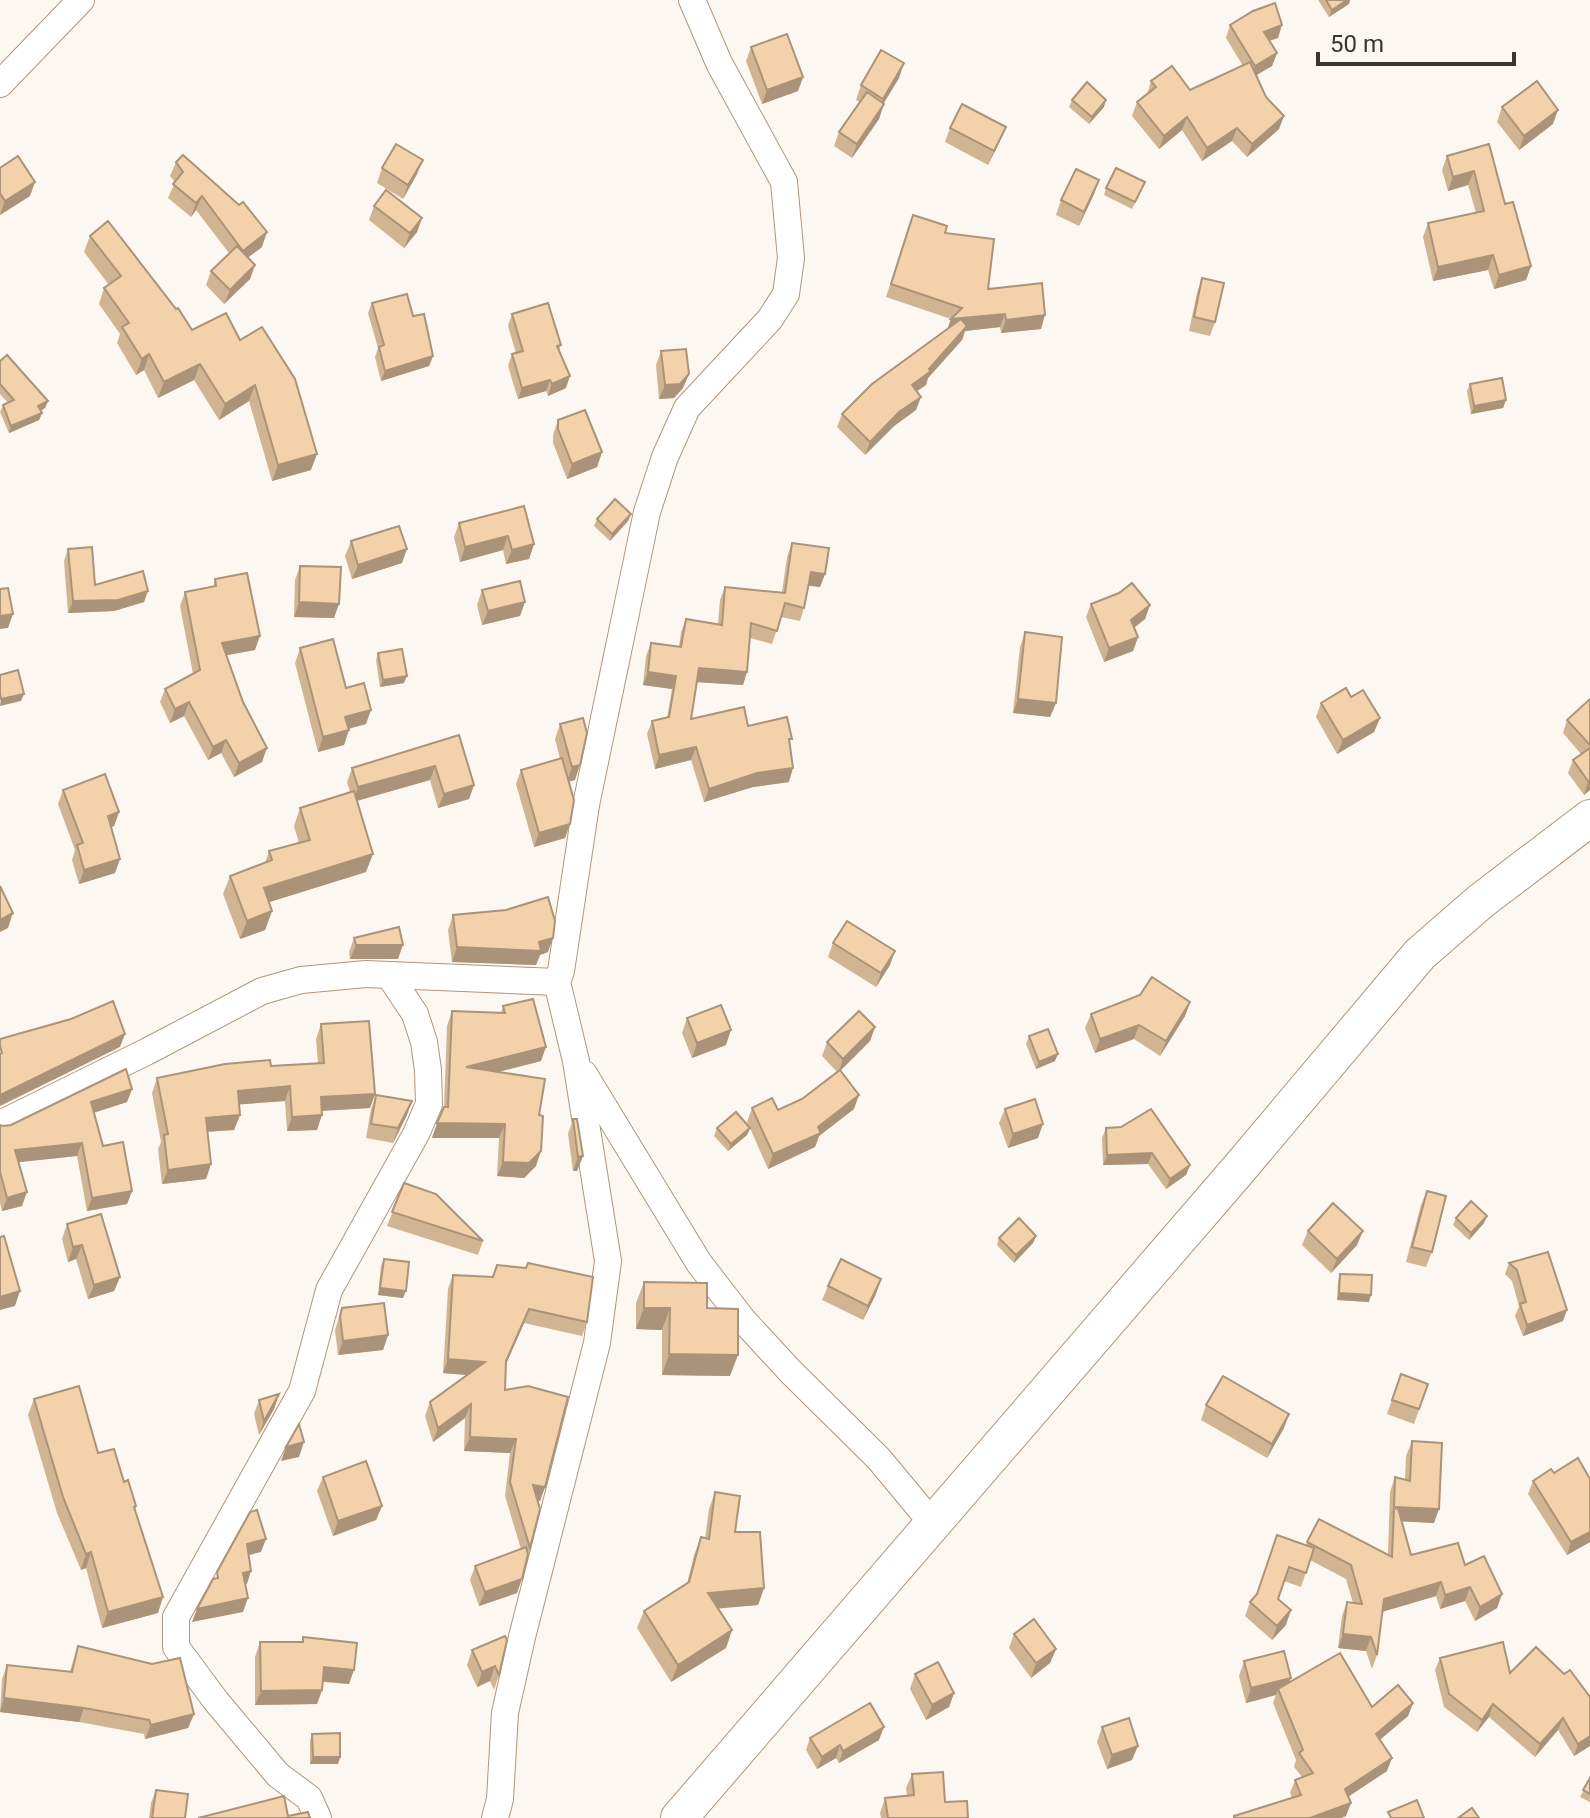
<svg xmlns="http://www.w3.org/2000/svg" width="1590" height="1818" font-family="Roboto,sans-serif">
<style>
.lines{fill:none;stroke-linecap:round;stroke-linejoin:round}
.minor-casing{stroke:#af967a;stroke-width:28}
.secondary-casing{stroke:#af967a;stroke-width:38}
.minor{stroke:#fff;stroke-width:26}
.secondary{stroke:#fff;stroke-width:36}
.wall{fill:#d1b593}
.shaded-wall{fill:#aa9378}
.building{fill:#f3d2ab;stroke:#aa9378;stroke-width:2}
</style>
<rect width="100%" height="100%" fill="#fdf7f2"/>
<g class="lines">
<g class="minor-casing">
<g id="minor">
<path d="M0 84 81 0"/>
<path d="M584 1074 699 1263 743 1320 790 1371 879 1459 933 1524"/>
<path d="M0 1124 148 1051 262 991 301 980 366 974 557 982"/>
<path d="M318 1818 309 1798 278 1775 216 1701 176 1647V1617L302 1391 329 1290 416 1134 429 1104 428 1070 424 1042 415 1014 389 975"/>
<path d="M495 1818 500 1799 505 1713 522 1637 597 1343 608 1261 576 1061 557 982 561 971 586 805 647 512 665 457 687 408 770 319 786 294 791 258 784 182 719 63 692 0"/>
</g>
</g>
<g class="secondary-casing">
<path id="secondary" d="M679 1818 1238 1170 1420 954 1481 901 1590 818"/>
</g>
<use href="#minor" class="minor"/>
<use href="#secondary" class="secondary"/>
</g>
<g class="wall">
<path d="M1318 0H1350L1349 4 1329 17Z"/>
<path d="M1230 25 1278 38 1269 41 1277 53 1272 66 1256 75 1279 129 1247 157 1232 141 1202 161 1182 130 1159 149 1132 116 1137 102 1147 95 1151 81 1190 90 1243 66 1226 38Z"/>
<path d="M751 47 803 77 798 91 762 104 746 61Z"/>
<path d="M899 78 883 104 879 119 852 158 834 146 839 132 860 102 856 100 861 85Z"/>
<path d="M1072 100 1104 107 1089 124 1069 107Z"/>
<path d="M1502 107 1553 124 1519 150 1497 122Z"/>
<path d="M950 128 1000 141 988 165 945 142Z"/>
<path d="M1489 144 1505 204 1531 266 1526 280 1494 289 1488 270 1433 281 1423 237 1428 223 1476 213 1468 185 1448 191 1442 170 1447 156Z"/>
<path d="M176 162 262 247 248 257 255 265 250 279 224 304 206 285 211 271 229 253 196 210 191 217 168 198 175 182 170 176Z"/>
<path d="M0 168 30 196 0 215Z"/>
<path d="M382 168 417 174 403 199 377 183Z"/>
<path d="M1099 180 1094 194 1079 226 1056 215 1061 200Z"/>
<path d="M1145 182 1132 209 1104 195 1106 188Z"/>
<path d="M374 206 422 218 417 232 404 248 369 220Z"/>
<path d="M908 228 945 233 988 289 1041 329 1001 333 1000 327 965 331 962 340 928 378 926 385 917 391 916 410 894 426 865 455 837 427 842 414 948 328 951 319 886 297Z"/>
<path d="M90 236 192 330 240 340 311 470 272 481 249 401 219 420 194 380 158 398 144 370 136 375 117 343 120 334 99 304 104 288 109 285 84 252Z"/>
<path d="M1202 278 1215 322 1210 336 1189 331 1197 293Z"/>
<path d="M372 303 413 316 433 356 429 366 381 381 375 357 378 348 368 313Z"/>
<path d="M512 314 561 345 559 350 566 388 548 396 546 391 518 399 508 366 512 354 516 353 508 326Z"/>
<path d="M661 351 689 374 683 388 674 398 659 399 656 365Z"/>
<path d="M0 361 48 401 45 408 41 411 42 413 39 420 9 433 0 412 3 405 8 403 0 394Z"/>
<path d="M1470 384 1506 400 1503 408 1471 414 1467 391Z"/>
<path d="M558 420 602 452 597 467 567 479 553 443V435Z"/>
<path d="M524 506 534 544 529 559 506 564 503 550 460 562 454 537 459 523Z"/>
<path d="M631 514 628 521 610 541 594 526 597 519Z"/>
<path d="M351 541 402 563 352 579 345 556Z"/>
<path d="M792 543 825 574 820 587 809 586 804 608 800 621 781 617 772 644 750 638 743 685 697 682 691 719 748 726 790 744 789 782 753 787 704 802 691 760 655 769 647 734 652 721 667 718 672 689 643 685 646 656 651 643 679 647 681 632 686 619 718 624 720 600 725 587 782 592 787 557Z"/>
<path d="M68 549 95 585 144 602 114 611 68 613 64 561Z"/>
<path d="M300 566 334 618 294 617 295 580Z"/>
<path d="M215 579 255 650 226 655 262 762 234 777 221 753 208 760 184 716 170 723 160 702 165 689 193 674 180 606 185 592 213 587Z"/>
<path d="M482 590 520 616 482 625 477 605Z"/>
<path d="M1091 604 1150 605 1145 619 1134 628 1138 637 1133 651 1104 662 1086 617Z"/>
<path d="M1025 632 1056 703 1050 717 1013 713 1020 647Z"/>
<path d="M300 648 366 724 348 729 344 745 318 752 295 663Z"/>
<path d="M378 653 404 683 380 687 376 660Z"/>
<path d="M1590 699V790L1584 795 1568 773 1573 760 1581 754 1563 733 1567 720Z"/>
<path d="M1321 703 1380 718 1374 732 1337 754 1316 717Z"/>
<path d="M560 724 575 780 568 781 570 824 565 838 534 847 516 784 521 770 560 759 555 739Z"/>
<path d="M459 735 474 785 469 799 438 808 430 780 356 801 366 872 269 902 272 911 265 930 240 939 223 894 230 876 265 863 269 851 299 843 294 826 300 808 350 792 347 782 352 768Z"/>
<path d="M63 790 119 812 114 826 111 827 115 873 79 884 72 860 75 850 58 804Z"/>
<path d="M453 915 548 952 540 955 536 965 452 962 448 930Z"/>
<path d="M354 938 398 959H350L349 952Z"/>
<path d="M833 943 890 965 876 987 828 957Z"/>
<path d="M1190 1002 1185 1016 1160 1056 1134 1039 1095 1053 1085 1028 1091 1014Z"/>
<path d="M503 1006 541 1061 499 1072 539 1115 536 1166 524 1178 497 1176 499 1138H432L444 1108 447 1026 452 1011 501 1013Z"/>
<path d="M687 1018 726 1045 692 1058 682 1033Z"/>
<path d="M321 1024 375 1094 370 1108 322 1111 317 1130 287 1131 285 1101 239 1104 240 1115 234 1130 207 1132 211 1164 206 1179 162 1184 158 1149 161 1142 152 1093 157 1078 271 1066 318 1063 316 1039Z"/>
<path d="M875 1027 870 1041 841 1070 854 1109 819 1136 815 1147 768 1169 750 1128 747 1135 728 1151 714 1136 717 1128 749 1126 747 1122 752 1108 778 1110 802 1099 837 1072 822 1056 827 1042Z"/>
<path d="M1029 1036 1055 1061 1036 1069 1026 1044Z"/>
<path d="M132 1089 127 1102 94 1113 103 1146 132 1191 127 1204 87 1211 77 1156 19 1162 22 1206 2 1211 0 1203V1125L3 1126 11 1125Z"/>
<path d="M376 1095 407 1115 393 1143 366 1138 371 1109Z"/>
<path d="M1005 1109 1038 1138 1008 1148 999 1123Z"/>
<path d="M573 1119 583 1156 577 1171H573L568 1134Z"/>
<path d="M1106 1128 1190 1165 1186 1175 1166 1189 1148 1164 1103 1165 1102 1138Z"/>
<path d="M404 1183 483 1241 478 1255 387 1226Z"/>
<path d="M1427 1191 1432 1252 1426 1267 1406 1262 1421 1205Z"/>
<path d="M1456 1218 1484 1223 1469 1240 1453 1225Z"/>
<path d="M67 1224 120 1277 114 1291 88 1299 76 1259 68 1262 62 1239Z"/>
<path d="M1308 1231 1357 1245 1331 1273 1302 1245Z"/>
<path d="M1036 1236 1033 1243 1014 1263 997 1245 999 1238Z"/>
<path d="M1548 1252 1563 1321 1523 1336 1515 1316 1519 1306 1512 1281 1505 1274 1509 1263Z"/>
<path d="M384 1259 403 1298 378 1295 381 1266Z"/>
<path d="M528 1263 587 1322 582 1336 524 1323 506 1364 505 1390 545 1487 540 1501 537 1500 530 1548 517 1593 479 1606 470 1580 475 1566 521 1549 505 1496 510 1453 464 1451 465 1418 433 1442 425 1416 430 1402 467 1375 443 1373 448 1289 453 1275 492 1277 497 1265 526 1268Z"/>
<path d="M1340 1274 1369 1302 1337 1300 1338 1281Z"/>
<path d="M644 1282 707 1308 730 1376 662 1375V1330L636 1329V1303Z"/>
<path d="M828 1286 876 1294 863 1320 822 1300Z"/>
<path d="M342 1308 388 1335 383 1350 338 1355 335 1330Z"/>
<path d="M1401 1374 1428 1384 1414 1424 1387 1414Z"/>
<path d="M279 1394 274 1409 259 1435 254 1414 259 1400Z"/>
<path d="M34 1399 124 1482 136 1506 135 1510 158 1613 102 1628 86 1568 81 1570 57 1513 28 1415Z"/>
<path d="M1206 1405 1284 1428 1267 1458 1201 1420Z"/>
<path d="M1412 1441 1434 1523 1402 1521 1411 1555 1465 1565 1502 1594 1497 1608 1475 1621 1465 1601 1440 1609 1436 1596 1382 1612 1377 1655 1372 1669 1366 1651 1338 1648 1342 1616 1347 1602 1353 1603 1346 1579 1310 1560 1301 1587 1284 1581 1278 1599 1286 1625 1272 1640 1245 1616 1250 1602 1306 1545 1319 1519 1388 1554 1390 1492 1395 1477 1405 1480 1406 1456Z"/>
<path d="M1554 1473 1590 1542 1567 1555 1528 1494 1533 1481Z"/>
<path d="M323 1477 382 1506 376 1520 333 1536 317 1491Z"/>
<path d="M715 1492 735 1532 764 1588 758 1605 718 1608 732 1630 726 1648 671 1682 637 1628 644 1611 687 1584 694 1555 701 1537 705 1538 709 1509Z"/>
<path d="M1014 1634 1056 1649 1050 1663 1031 1678 1009 1648Z"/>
<path d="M505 1636 499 1675 494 1690 490 1681 477 1687 467 1665 472 1650Z"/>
<path d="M303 1637 349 1684 323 1682 322 1690 317 1704 255 1705V1657L260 1642H302Z"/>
<path d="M78 1646 194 1714 188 1728 145 1739 144 1734 79 1722 0 1712 2 1679 7 1665 70 1671Z"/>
<path d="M1536 1647 1590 1746 1574 1756 1558 1730 1535 1757 1489 1717 1477 1732 1444 1707 1435 1670 1440 1658 1510 1673Z"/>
<path d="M1244 1661 1289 1683 1372 1707 1413 1703 1408 1716 1380 1740 1387 1771 1348 1797 1346 1816 1341 1818H1233L1234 1816 1292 1798 1290 1793 1295 1780 1302 1777 1294 1767 1296 1760 1273 1703 1276 1695 1246 1703 1239 1676Z"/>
<path d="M915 1674 954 1693 949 1707 926 1720 910 1689Z"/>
<path d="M1102 1727 1132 1760 1107 1769 1097 1742Z"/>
<path d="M312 1734 340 1757 338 1764H310V1741Z"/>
<path d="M810 1738 879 1740 839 1763 836 1758 817 1769 806 1750Z"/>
<path d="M912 1774 945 1802 968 1818H881L880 1813 885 1798 907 1796 906 1788Z"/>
<path d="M1590 1778V1802L1580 1797Z"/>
<path d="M156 1790 185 1818H149L151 1803Z"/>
</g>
<g class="shaded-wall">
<path d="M1347 0H1350L1349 4 1329 17 1332 10Z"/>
<path d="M1282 25 1278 38 1259 44 1264 32Z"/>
<path d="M1277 53 1272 66 1250 79 1255 66Z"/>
<path d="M904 63 899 78 879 111 884 104 879 119 852 158 857 144 878 112 883 99Z"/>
<path d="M803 77 798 91 762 104 767 90Z"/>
<path d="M1106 100 1104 107 1089 124 1092 117Z"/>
<path d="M1558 110 1553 124 1519 150 1524 136Z"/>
<path d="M1284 116 1279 129 1247 157 1252 144Z"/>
<path d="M1187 117 1182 130 1159 149 1164 136Z"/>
<path d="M1006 127 1000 141 988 165 994 151Z"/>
<path d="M1237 128 1232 141 1202 161 1207 148Z"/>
<path d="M423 160 417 174 403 199 408 185Z"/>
<path d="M1474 171 1468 185 1448 191 1453 177Z"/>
<path d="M1099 180 1094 194 1079 226 1084 212Z"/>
<path d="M35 182 30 196 0 215 5 201Z"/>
<path d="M202 196 196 210 191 217 196 203Z"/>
<path d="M422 218 417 232 404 248 410 233Z"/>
<path d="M267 232 262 247 238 265 243 251Z"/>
<path d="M1493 255 1488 270 1433 281 1438 267Z"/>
<path d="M255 265 250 279 224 304 230 290Z"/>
<path d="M1531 266 1526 280 1494 289 1499 275Z"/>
<path d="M1005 314 1000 327 965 331 962 340 928 378 926 385 907 398 912 385 946 333 951 319Z"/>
<path d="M1045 315 1041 329 1001 333 1006 320Z"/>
<path d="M149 354 144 370 136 375 142 359Z"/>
<path d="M433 356 429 366 381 381 385 371Z"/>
<path d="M200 364 194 380 158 398 164 382Z"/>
<path d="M689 374 683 388 674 398 659 399 665 385Z"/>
<path d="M570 376 566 388 548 396 552 384Z"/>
<path d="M550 380 546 391 518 399 522 388Z"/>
<path d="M255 385 249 401 219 420 225 404Z"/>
<path d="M921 397 916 410 894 426 865 455 870 442 899 412Z"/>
<path d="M1506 400 1503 408 1471 414 1474 406Z"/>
<path d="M48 401 45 408 36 413 38 406Z"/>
<path d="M42 413 39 420 9 433 11 426Z"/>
<path d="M602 452 597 467 567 479 572 464Z"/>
<path d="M317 454 311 470 272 481 278 465Z"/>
<path d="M631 514 628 521 610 541 612 534Z"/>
<path d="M508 536 503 550 460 562 465 547Z"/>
<path d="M534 544 529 559 506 564 512 550Z"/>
<path d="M407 549 402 563 352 579 358 565Z"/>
<path d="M811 572 825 574 820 587 807 585Z"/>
<path d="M148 591 144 602 114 611 68 613 73 601Z"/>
<path d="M299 602 339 604 334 618 294 617Z"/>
<path d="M525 602 520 616 482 625 488 611Z"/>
<path d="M1150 605 1145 619 1126 634 1131 620Z"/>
<path d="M13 614 8 628 0 629V616Z"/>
<path d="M260 636 255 650 217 657 222 643Z"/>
<path d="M1138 637 1133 651 1104 662 1109 648Z"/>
<path d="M699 668 747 672 743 685 694 682Z"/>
<path d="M648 672 676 676 672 689 643 685Z"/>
<path d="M407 676 404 683 380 687 383 680Z"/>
<path d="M24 694 21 701 0 706 1 699Z"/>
<path d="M1018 699 1056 703 1050 717 1013 713Z"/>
<path d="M189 702 184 716 170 723 175 709Z"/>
<path d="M371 710 366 724 340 731 345 717Z"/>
<path d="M1380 718 1374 732 1337 754 1343 740Z"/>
<path d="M349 730 344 745 318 752 323 737Z"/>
<path d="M226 740 221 753 208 760 213 747Z"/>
<path d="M696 747 691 760 655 769 659 755Z"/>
<path d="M267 748 262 762 234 777 239 763Z"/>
<path d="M580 765 575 780 567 782 572 767Z"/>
<path d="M435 766 430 780 353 802 358 787Z"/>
<path d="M793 768 789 782 753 787 704 802 709 789 757 773Z"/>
<path d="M1590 780V790L1584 795 1588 781Z"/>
<path d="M474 785 469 799 438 808 444 794Z"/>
<path d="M119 812 114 826 103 830 108 816Z"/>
<path d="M570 824 565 838 534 847 539 833Z"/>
<path d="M373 854 366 872 257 906 264 888Z"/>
<path d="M120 859 115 873 79 884 84 870Z"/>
<path d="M272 911 265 930 240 939 247 921Z"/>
<path d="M13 913 8 928 0 932V920Z"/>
<path d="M553 938 548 952 540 955 536 965 452 962 457 947 539 942Z"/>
<path d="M356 945H403L398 959H350Z"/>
<path d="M895 951 890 965 876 987 881 973Z"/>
<path d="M1190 1002 1185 1016 1160 1056 1166 1041Z"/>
<path d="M1139 1025 1134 1039 1095 1053 1100 1039Z"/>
<path d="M875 1027 870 1041 838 1073 843 1059Z"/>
<path d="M731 1030 726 1045 692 1058 697 1043Z"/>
<path d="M125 1034 120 1047 0 1106V1095Z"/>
<path d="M546 1047 541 1061 461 1081 466 1067Z"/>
<path d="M1058 1054 1055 1061 1036 1069 1039 1062Z"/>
<path d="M290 1086 285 1101 232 1105 238 1091Z"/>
<path d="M132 1089 127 1102 86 1115 91 1102Z"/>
<path d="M375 1094 370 1108 316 1111 321 1097Z"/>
<path d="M859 1095 854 1109 819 1136 815 1147 768 1169 773 1154 818 1127Z"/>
<path d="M412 1101 407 1115 393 1143 398 1128Z"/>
<path d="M240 1115 234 1130 200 1132 206 1118Z"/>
<path d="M322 1115 317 1130 287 1131 292 1117Z"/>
<path d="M437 1123 505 1124 499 1138H432Z"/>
<path d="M1043 1124 1038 1138 1008 1148 1013 1134Z"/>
<path d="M750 1128 747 1135 728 1151 731 1144Z"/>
<path d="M82 1143 77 1156 11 1163 15 1150Z"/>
<path d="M541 1151 536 1166 524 1178 497 1176 503 1162Z"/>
<path d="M1152 1153 1148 1164 1103 1165 1107 1155Z"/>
<path d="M583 1156 577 1171H573L578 1157Z"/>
<path d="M211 1164 206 1179 162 1184 168 1170Z"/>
<path d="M1190 1165 1186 1175 1166 1189 1170 1179Z"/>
<path d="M132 1191 127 1204 87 1211 92 1198Z"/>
<path d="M27 1192 22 1206 2 1211 7 1198Z"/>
<path d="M1487 1216 1484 1223 1469 1240 1471 1233Z"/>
<path d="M1363 1231 1357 1245 1331 1273 1337 1259Z"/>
<path d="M1036 1236 1033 1243 1014 1263 1016 1255Z"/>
<path d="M82 1245 76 1259 68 1262 73 1247Z"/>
<path d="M120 1277 114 1291 88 1299 94 1285Z"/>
<path d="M881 1279 876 1294 863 1320 868 1306Z"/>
<path d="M380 1288 406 1291 403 1298 378 1295Z"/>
<path d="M20 1291 15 1306 0 1310V1297Z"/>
<path d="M1339 1293 1371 1295 1369 1302 1337 1300Z"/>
<path d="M644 1308H670L662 1330 636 1329Z"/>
<path d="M529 1309 524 1323 501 1375 506 1361Z"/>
<path d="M1567 1310 1563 1321 1523 1336 1527 1325Z"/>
<path d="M388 1335 383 1350 338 1355 343 1341Z"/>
<path d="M669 1354 738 1355 730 1376 662 1375Z"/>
<path d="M448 1359 485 1362 480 1376 443 1373Z"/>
<path d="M279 1394 274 1409 259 1435 264 1421Z"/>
<path d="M471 1404 465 1418 433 1442 438 1428Z"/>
<path d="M1289 1414 1284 1428 1267 1458 1272 1444Z"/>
<path d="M470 1437 516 1439 510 1453 464 1451Z"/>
<path d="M304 1442 299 1457 281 1461 286 1447Z"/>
<path d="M533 1485 545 1487 540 1501 527 1499Z"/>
<path d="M382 1506 376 1520 333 1536 338 1521Z"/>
<path d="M1394 1507 1439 1509 1434 1523 1393 1521 1394 1509 1389 1521Z"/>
<path d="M1590 1532V1542L1567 1555 1571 1542Z"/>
<path d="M266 1539 261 1552 242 1557 247 1544Z"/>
<path d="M91 1552 86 1568 81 1570 86 1554Z"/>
<path d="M251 1571 247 1584 238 1586 243 1573Z"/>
<path d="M522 1579 517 1593 479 1606 485 1592Z"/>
<path d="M1441 1582 1436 1596 1378 1613 1384 1599Z"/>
<path d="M1470 1587 1465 1601 1440 1609 1445 1595Z"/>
<path d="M764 1588 758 1605 702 1610 708 1593Z"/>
<path d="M1502 1594 1497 1608 1475 1621 1480 1607Z"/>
<path d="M163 1597 158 1613 102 1628 108 1612Z"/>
<path d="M248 1598 243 1612 192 1622 197 1609Z"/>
<path d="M1291 1610 1286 1625 1272 1640 1277 1626Z"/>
<path d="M732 1630 726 1648 671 1682 678 1665Z"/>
<path d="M1343 1634 1371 1637 1366 1651 1338 1648Z"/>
<path d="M1056 1649 1050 1663 1031 1678 1036 1663Z"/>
<path d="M495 1666 490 1681 477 1687 482 1672Z"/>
<path d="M324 1667 354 1670 349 1684 319 1681Z"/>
<path d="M1291 1678 1285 1692 1278 1689 1276 1695 1246 1703 1251 1688Z"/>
<path d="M322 1690 317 1704 255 1705 261 1691Z"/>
<path d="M954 1693 949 1707 926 1720 932 1705Z"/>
<path d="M4 1698 84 1708 79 1722 0 1712Z"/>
<path d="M1413 1703 1408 1716 1371 1747 1376 1734Z"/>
<path d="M1493 1704 1489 1717 1477 1732 1482 1720Z"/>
<path d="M194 1714 188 1728 145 1739 151 1725Z"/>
<path d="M1563 1718 1558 1730 1535 1757 1540 1744Z"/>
<path d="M884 1727 879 1740 839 1763 843 1751Z"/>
<path d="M1590 1736V1746L1574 1756 1578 1744Z"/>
<path d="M840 1745 836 1758 817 1769 822 1757Z"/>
<path d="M1138 1746 1132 1760 1107 1769 1112 1755Z"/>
<path d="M313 1757H340L338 1764H310Z"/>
<path d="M1392 1758 1387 1771 1340 1802 1345 1789Z"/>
<path d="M1351 1803 1346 1816 1341 1818H1310Z"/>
</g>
<g class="building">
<path d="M1326 0H1347L1332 10Z"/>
<path d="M1275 3 1282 25 1264 32 1277 53 1255 66 1230 25 1253 11Z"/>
<path d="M787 34 803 77 767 90 751 47Z"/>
<path d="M881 50 904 63 883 99 861 85Z"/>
<path d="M1250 62 1266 97 1284 116 1252 144 1237 128 1207 148 1187 117 1164 136 1137 102 1156 87 1151 81 1172 66 1190 90Z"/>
<path d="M1537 81 1558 110 1524 136 1502 107Z"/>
<path d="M1087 82 1106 100 1092 117 1072 100Z"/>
<path d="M867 92 884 104 857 144 839 132Z"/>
<path d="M962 104 1006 127 994 151 950 128Z"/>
<path d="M396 144 423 160 408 185 382 168Z"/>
<path d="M1489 144 1505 204 1513 202 1531 266 1499 275 1493 255 1438 267 1428 223 1484 211 1474 171 1453 177 1447 156Z"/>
<path d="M183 155 239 205 243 202 267 232 243 251 202 196 196 203 173 184 183 172 176 162Z"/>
<path d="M18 156 35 182 5 201 0 193V168Z"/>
<path d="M1116 168 1145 182 1135 202 1106 188Z"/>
<path d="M1076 169 1099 180 1084 212 1061 200Z"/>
<path d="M386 190 422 218 410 233 374 206Z"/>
<path d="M913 215 947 226 945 233 994 239 988 289 1042 283 1045 315 1006 320 1005 314 951 319 962 308 891 284Z"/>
<path d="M108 221 176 309 178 308 192 330 226 313 240 340 262 327 295 379 317 454 278 465 255 385 225 404 200 364 164 382 149 354 142 359 122 327 129 323 104 288 121 276 90 236Z"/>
<path d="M237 246 255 265 230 290 211 271Z"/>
<path d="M1202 278 1224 283 1215 322 1194 317Z"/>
<path d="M407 294 413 316 424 314 433 356 385 371 379 347 384 345 372 303Z"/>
<path d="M548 303 561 345 557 346 570 376 552 384 550 380 522 388 512 354 523 351 512 314Z"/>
<path d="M961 319 967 326 929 369 931 371 912 385 921 397 899 412 870 442 842 414 872 384Z"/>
<path d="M686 349 689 374 680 384 665 385 661 351Z"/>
<path d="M7 355 48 401 38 406 42 413 11 426 3 405 14 400 0 384V361Z"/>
<path d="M1502 378 1506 400 1474 406 1470 384Z"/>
<path d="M585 410 602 452 572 464 558 429V420Z"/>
<path d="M615 499 631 514 612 534 597 519Z"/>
<path d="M524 506 534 544 512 550 508 536 465 547 459 523Z"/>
<path d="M399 526 407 549 358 565 351 541Z"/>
<path d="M792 543 829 548 825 574 811 572 804 608 785 603 777 631 751 623 747 672 699 668 691 719 744 707 748 726 787 717 792 739H789L793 768 757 773 709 789 696 747 659 755 652 721 669 717 676 676 648 672 651 643 681 647 686 619 722 625 725 587 785 593Z"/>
<path d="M92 547 95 585 143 571 148 591 118 600 73 601 68 549Z"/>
<path d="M300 566 341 567 339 604 299 602Z"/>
<path d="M247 573 260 636 222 643 243 702 267 748 239 763 226 740 213 747 189 702 175 709 165 689 200 670 185 592 216 586 215 579Z"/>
<path d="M520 581 525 602 488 611 482 590Z"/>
<path d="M1132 583 1150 605 1131 620 1138 637 1109 648 1091 604 1119 593Z"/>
<path d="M8 588 13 614 0 616V589Z"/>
<path d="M1025 632 1062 637 1056 703 1018 699Z"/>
<path d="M333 639 346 688 364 683 371 710 345 717 349 730 323 737 300 648Z"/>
<path d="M402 649 407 676 383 680 378 653Z"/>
<path d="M18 670 24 694 1 699 0 694V675Z"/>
<path d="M1346 688 1351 697 1363 690 1380 718 1343 740 1321 703Z"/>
<path d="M1590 699V745L1567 720Z"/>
<path d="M583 718 587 733 580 765 572 767 560 724Z"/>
<path d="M459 735 474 785 444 794 435 766 358 787 352 768Z"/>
<path d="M1590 748V780L1588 781 1573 760Z"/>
<path d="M562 758 574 800 570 824 539 833 521 770Z"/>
<path d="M105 774 119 812 108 816 120 859 84 870 77 845 83 843 63 790Z"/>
<path d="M354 791 373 854 264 888 272 911 247 921 230 876 272 860 269 851 310 840 300 808Z"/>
<path d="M0 886 13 913 0 920Z"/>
<path d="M548 897 555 921 553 938 539 942 541 951 457 947 453 915 506 910Z"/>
<path d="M847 921 895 951 881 973 833 943Z"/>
<path d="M399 927 403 945H356L354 938Z"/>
<path d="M1152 977 1190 1002 1166 1041 1139 1025 1100 1039 1091 1014 1140 995Z"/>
<path d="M533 999 546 1047 466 1067 545 1079 539 1115 543 1116 541 1151 529 1163 503 1162 505 1124 437 1123 444 1107H448L452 1011 505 1013 503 1006Z"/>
<path d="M113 1001 125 1034 0 1095V1054L2 1053 0 1046V1039L71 1019Z"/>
<path d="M721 1005 731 1030 697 1043 687 1018Z"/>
<path d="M859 1011 875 1027 843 1059 827 1042Z"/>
<path d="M369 1021 375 1094 321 1097 322 1115 292 1117 290 1086 238 1091 240 1115 206 1118 211 1164 168 1170 164 1135 168 1134 157 1078 225 1064 270 1060 271 1066 324 1063 321 1024Z"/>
<path d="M1048 1029 1058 1054 1039 1062 1029 1036Z"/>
<path d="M126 1069 132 1089 91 1102 103 1146 123 1142 132 1191 92 1198 82 1143 15 1150 27 1192 7 1198 0 1172V1125L3 1126 11 1125Z"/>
<path d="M840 1070 859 1095 818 1127 821 1133 773 1154 752 1108 772 1098 778 1110 802 1099Z"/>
<path d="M376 1095 412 1101 398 1128 371 1124Z"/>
<path d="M1035 1099 1043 1124 1013 1134 1005 1109Z"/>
<path d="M1151 1109 1190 1165 1170 1179 1152 1153 1107 1155 1106 1128 1121 1127Z"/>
<path d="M736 1112 750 1128 731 1144 717 1128Z"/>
<path d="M573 1119H577L583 1156 578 1157Z"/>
<path d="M404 1183 436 1194 483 1241 392 1212Z"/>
<path d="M1427 1191 1446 1196 1432 1252 1412 1247Z"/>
<path d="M1471 1201 1487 1216 1471 1233 1456 1218Z"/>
<path d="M1333 1203 1363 1231 1337 1259 1308 1231Z"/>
<path d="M101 1214 120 1277 94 1285 82 1245 73 1247 67 1224Z"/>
<path d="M1019 1218 1036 1236 1016 1255 999 1238Z"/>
<path d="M4 1236 20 1291 0 1297V1237Z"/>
<path d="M1548 1252 1567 1310 1527 1325 1520 1304 1526 1302 1517 1270 1509 1263Z"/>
<path d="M384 1259 409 1262 406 1291 380 1288Z"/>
<path d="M841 1259 881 1279 868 1306 828 1286Z"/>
<path d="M528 1263 593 1277 587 1322 529 1309 506 1361 505 1390 528 1386 568 1397 545 1487 533 1485 540 1509 530 1548 510 1482 516 1439 470 1437 471 1404 438 1428 430 1402 485 1362 448 1359 453 1275 493 1277 497 1265 526 1268Z"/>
<path d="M1340 1274 1372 1275 1371 1295 1339 1293Z"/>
<path d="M644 1282 707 1283V1308L738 1309V1355L669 1354 670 1308H644Z"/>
<path d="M384 1303 388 1335 343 1341 340 1316 342 1308Z"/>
<path d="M1401 1374 1428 1384 1419 1409 1392 1400Z"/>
<path d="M1223 1376 1289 1414 1272 1444 1206 1405Z"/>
<path d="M79 1386 98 1453 114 1449 124 1482 128 1480 136 1506 134 1507 163 1597 108 1612 91 1552 86 1554 63 1497 34 1399Z"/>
<path d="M279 1394 264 1421 259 1400Z"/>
<path d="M299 1424 304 1442 286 1447Z"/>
<path d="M1412 1441 1442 1443 1439 1509 1394 1507 1395 1477 1410 1481Z"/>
<path d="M1578 1458 1590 1479V1532L1571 1542 1533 1481 1551 1469 1554 1473Z"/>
<path d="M366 1461 382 1506 338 1521 323 1477Z"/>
<path d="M715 1492 740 1496 735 1532H760L764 1588 708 1593 732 1630 678 1665 644 1611 689 1582 701 1537 709 1539Z"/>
<path d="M1398 1508 1411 1555 1458 1543 1465 1565 1484 1556 1502 1594 1480 1607 1470 1587 1445 1595 1441 1582 1384 1599 1377 1655 1371 1637 1343 1634 1347 1602 1362 1604 1351 1565 1307 1542 1319 1519 1392 1557 1394 1509Z"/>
<path d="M257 1510 266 1539 247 1544 251 1571 243 1573 248 1598 197 1609 213 1579 218 1578 217 1572 250 1512Z"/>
<path d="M1277 1535 1314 1548 1306 1573 1289 1567 1278 1599 1291 1610 1277 1626 1250 1602 1257 1594Z"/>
<path d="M526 1547 528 1554 522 1579 485 1592 475 1566Z"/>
<path d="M1034 1619 1056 1649 1036 1663 1014 1634Z"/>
<path d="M505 1636 507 1640 499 1675 495 1666 482 1672 472 1650Z"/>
<path d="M303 1637 357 1643 354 1670 324 1667 322 1690 261 1691 260 1642H303Z"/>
<path d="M1503 1642 1510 1673 1536 1647 1564 1674 1570 1670 1590 1697V1736L1578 1744 1563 1718 1540 1744 1493 1704 1482 1720 1449 1694 1440 1658Z"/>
<path d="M78 1646 152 1664 180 1658 194 1714 151 1725 149 1720 84 1708 4 1698 7 1665 72 1672Z"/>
<path d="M1284 1651 1291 1678 1251 1688 1244 1661Z"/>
<path d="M1340 1653 1372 1707 1398 1685 1413 1703 1376 1734 1392 1758 1345 1789 1351 1803 1310 1818H1234V1816L1301 1795 1295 1780 1313 1773 1299 1753 1303 1750 1278 1689Z"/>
<path d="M938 1662 954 1693 932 1705 915 1674Z"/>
<path d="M870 1703 884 1727 843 1751 840 1745 822 1757 810 1738Z"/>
<path d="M1129 1718 1138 1746 1112 1755 1102 1727Z"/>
<path d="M340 1733V1757H313L312 1734Z"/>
<path d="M943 1772 945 1802 967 1801 968 1818H888L885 1798 914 1795 912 1774Z"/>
<path d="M1590 1778V1794L1583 1790Z"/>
<path d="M156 1790 188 1794 185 1818H152Z"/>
<path d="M284 1796 288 1816 308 1812 310 1818H198Z"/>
<path d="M1417 1800 1424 1818H1391L1388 1812Z"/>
<path d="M1472 1808 1479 1818H1458Z"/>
</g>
<path d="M1318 52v12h196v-12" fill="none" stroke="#3e3429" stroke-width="4"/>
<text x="1330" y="52" font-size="24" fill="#3e3429" stroke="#fdf7f2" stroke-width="6" paint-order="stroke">50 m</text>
</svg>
